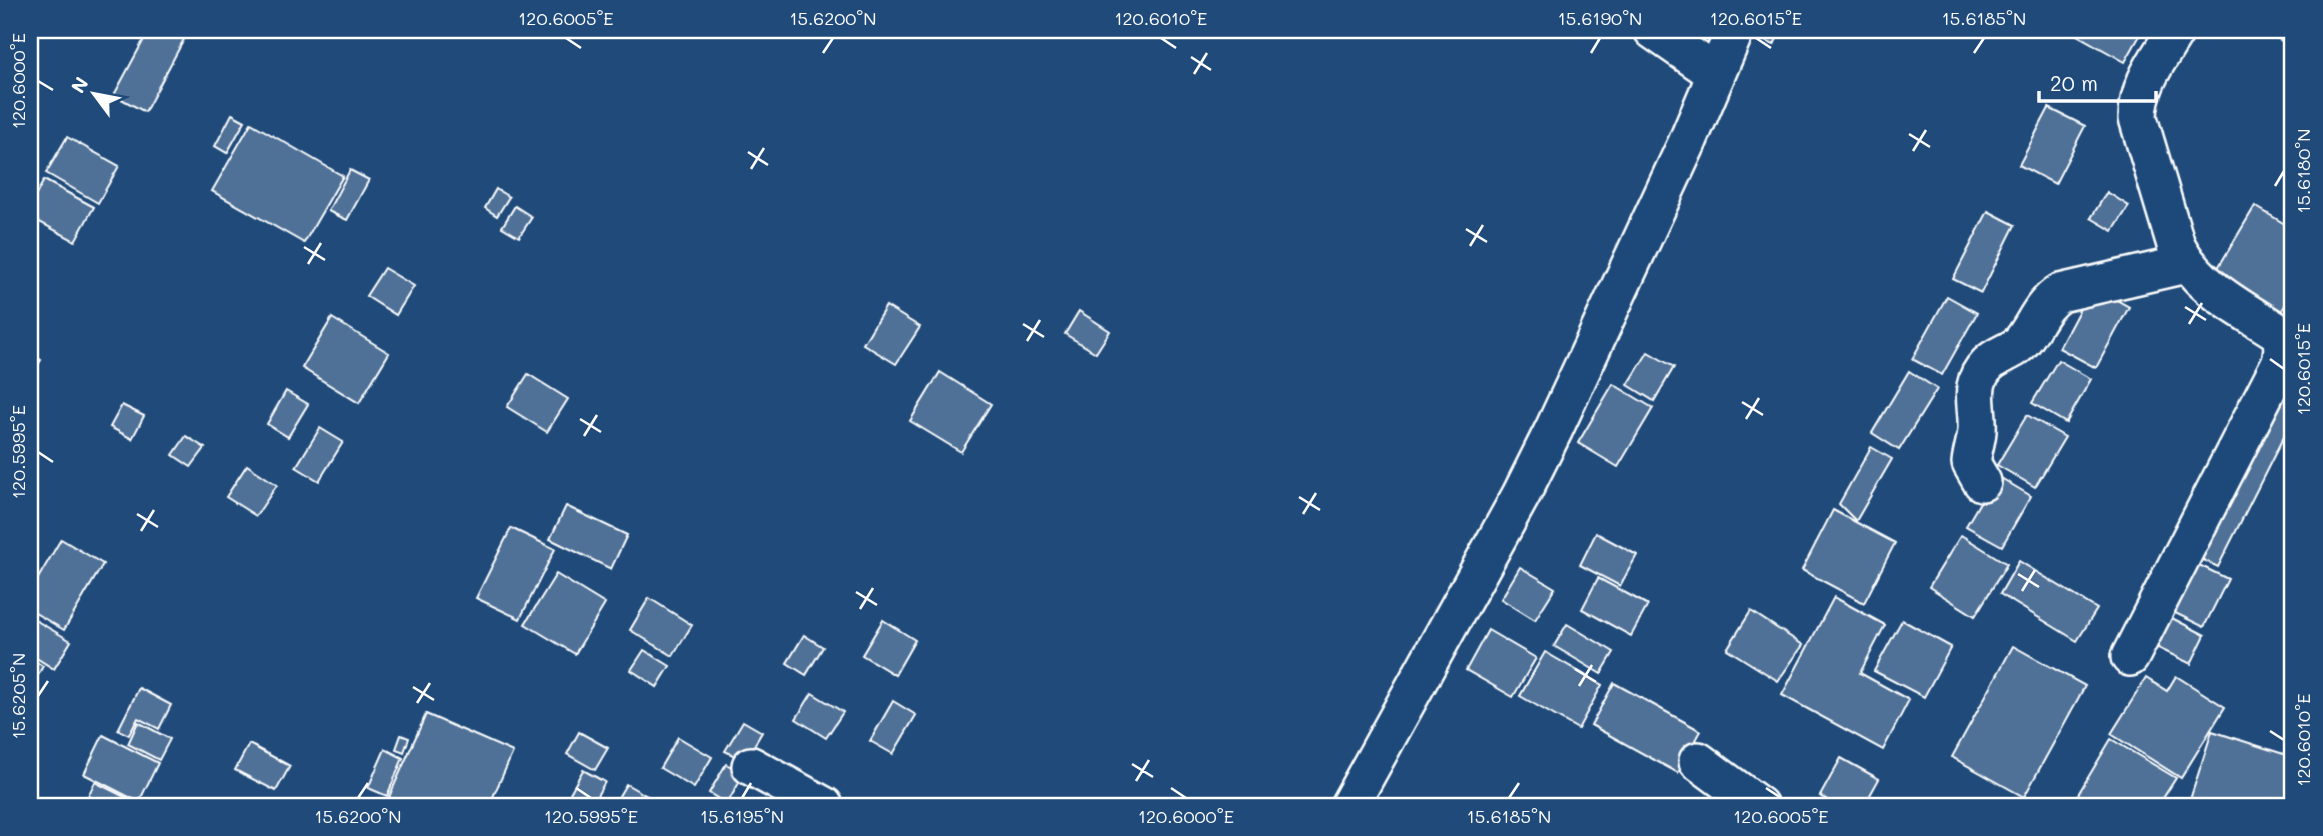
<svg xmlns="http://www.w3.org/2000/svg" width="2323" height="836" font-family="Mali,sans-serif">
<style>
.building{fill:#507197;stroke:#fff;stroke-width:2}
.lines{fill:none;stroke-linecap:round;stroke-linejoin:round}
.minor-casing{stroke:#fff;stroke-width:42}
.minor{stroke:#1f4a7a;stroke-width:37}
.ticks{fill:none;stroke:#fff;stroke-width:2.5}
.neatline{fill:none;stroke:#fff;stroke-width:2.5}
.ticks-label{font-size:18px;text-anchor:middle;fill:#fff}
</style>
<rect width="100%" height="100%" fill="#1f4a7a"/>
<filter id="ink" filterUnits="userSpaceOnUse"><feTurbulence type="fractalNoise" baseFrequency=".0143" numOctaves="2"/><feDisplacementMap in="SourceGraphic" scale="14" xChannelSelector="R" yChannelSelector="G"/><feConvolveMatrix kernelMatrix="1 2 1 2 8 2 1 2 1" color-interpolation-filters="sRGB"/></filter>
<g filter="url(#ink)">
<g class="building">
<path d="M149 30H189L145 112 114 95Z"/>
<path d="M1746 30H1781L1774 45 1745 32Z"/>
<path d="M2079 30H2143L2125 62 2077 35Z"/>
<path d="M2282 30H2293V48L2277 38Z"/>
<path d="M2049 108 2085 126 2055 184 2019 165Z"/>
<path d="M232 114 245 121 227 153 215 146Z"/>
<path d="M251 123 343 176 304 243 212 191Z"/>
<path d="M67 137 119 166 98 203 46 173Z"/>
<path d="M350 170 369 180 347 220 328 211Z"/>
<path d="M44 180 94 207 75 241 30 217V206Z"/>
<path d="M496 189 509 197 497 216 485 208Z"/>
<path d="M2107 192 2129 206 2113 231 2091 218Z"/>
<path d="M515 206 532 217 519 237 502 227Z"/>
<path d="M2255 206 2293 229V292L2281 312 2215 273Z"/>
<path d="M1988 211 2015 225 1981 293 1953 279Z"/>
<path d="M384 268 414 286 396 315 366 296Z"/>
<path d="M2092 286 2129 307 2096 368 2059 348Z"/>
<path d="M1947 296 1977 313 1942 375 1912 359Z"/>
<path d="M886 306 920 327 896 364 863 344Z"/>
<path d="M1079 311 1110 331 1096 353 1065 334Z"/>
<path d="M332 318 389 353 359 403 302 368Z"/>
<path d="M1648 352 1674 367 1654 401 1628 385Z"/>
<path d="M30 353 41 360 30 377Z"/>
<path d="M2058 360 2091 379 2066 423 2032 403Z"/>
<path d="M1909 371 1937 389 1899 450 1872 433Z"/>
<path d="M940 372 991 404 961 452 910 421Z"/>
<path d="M528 374 568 399 547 432 507 407Z"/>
<path d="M1613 384 1653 408 1618 467 1578 443Z"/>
<path d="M2279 390 2293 397V418L2218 567 2195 556Z"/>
<path d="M286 391 308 404 288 437 267 424Z"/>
<path d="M122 405 144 416 132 439 110 427Z"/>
<path d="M2027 415 2065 437 2035 487 1997 465Z"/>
<path d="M320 428 343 442 319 481 296 467Z"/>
<path d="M186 436 205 448 191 467 173 455Z"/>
<path d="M1871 447 1892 459 1856 521 1839 504Z"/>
<path d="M247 465 277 485 256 516 226 497Z"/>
<path d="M1996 475 2031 496 2002 546 1966 526Z"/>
<path d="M566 506 627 535 611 569 550 539Z"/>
<path d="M1833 510 1895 543 1864 603 1802 570Z"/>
<path d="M511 528 555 549 520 619 476 598Z"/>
<path d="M1596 533 1637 555 1620 586 1580 565Z"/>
<path d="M1961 535 2007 564 1975 616 1929 587Z"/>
<path d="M61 539 103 564 64 630 30 610V592Z"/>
<path d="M2019 561 2097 609 2077 641 2000 594Z"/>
<path d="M2195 563 2228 579 2204 627 2171 611Z"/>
<path d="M1520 567 1555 588 1535 620 1501 599Z"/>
<path d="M556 574 605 604 575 654 525 624Z"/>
<path d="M1598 578 1648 605 1631 636 1582 609Z"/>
<path d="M1834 597 1885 625 1860 673 1909 700 1883 750 1782 695Z"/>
<path d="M649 598 692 625 673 656 630 630Z"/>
<path d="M1751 611 1803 645 1778 681 1727 649Z"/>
<path d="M2168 616 2205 635 2191 664 2154 646Z"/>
<path d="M30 617 71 641 54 669 30 654Z"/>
<path d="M883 620 915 640 895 675 862 655Z"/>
<path d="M1902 620 1951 647 1924 697 1874 671Z"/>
<path d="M1567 624 1614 652 1601 674 1554 646Z"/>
<path d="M1488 630 1536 658 1513 697 1466 670Z"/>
<path d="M804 635 823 647 806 675 787 663Z"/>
<path d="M2013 646 2085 686 2024 797 1952 757Z"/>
<path d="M644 650 670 666 657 687 631 670Z"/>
<path d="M1545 652 1602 685 1578 729 1520 696Z"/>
<path d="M30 658 43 666 34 682 30 679Z"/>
<path d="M2176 676 2225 707 2181 778 2111 734 2146 678 2167 691Z"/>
<path d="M1614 683 1701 731 1678 773 1591 725Z"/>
<path d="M139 688 171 705 159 729 138 718 129 735 118 730Z"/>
<path d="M812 693 843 712 826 738 796 719Z"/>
<path d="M893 701 916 715 893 754 870 741Z"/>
<path d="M426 714 513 752 489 806H405L389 797Z"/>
<path d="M743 721 762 732 745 761 725 751Z"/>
<path d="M138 722 170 739 159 760 128 744Z"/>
<path d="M2212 731 2293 757V806H2188Z"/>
<path d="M579 732 608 748 595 770 567 754Z"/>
<path d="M103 735 158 763 139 802 84 774Z"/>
<path d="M401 735 409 738 404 752 396 749Z"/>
<path d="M678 737 712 757 694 788 660 768Z"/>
<path d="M2111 739 2176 778 2158 806H2071Z"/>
<path d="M249 744 290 766 276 791 235 770Z"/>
<path d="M385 749 403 758 387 796 368 788Z"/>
<path d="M1841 758 1879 779 1864 806H1839L1820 796Z"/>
<path d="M726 764 744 774 727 804 709 793Z"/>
<path d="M583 770 605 782 591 806H574L565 802Z"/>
<path d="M95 782 143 806H83Z"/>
<path d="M626 784 665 806H613Z"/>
</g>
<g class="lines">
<g class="minor-casing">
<g id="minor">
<path d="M1653 30 1715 73"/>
<path d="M1982 482 1971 463C1972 453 1976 442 1977 431 1979 406 1967 385 1988 364 1999 353 2014 352 2023 340 2036 323 2041 305 2060 293L2186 264"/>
<path d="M2130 657 2281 362 2283 348 2281 334C2240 307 2199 289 2176 245L2138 118C2138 83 2159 59 2176 30"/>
<path d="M1698 761 1759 806"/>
<path d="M751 766 824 806"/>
<path d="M1349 806 1521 495 1554 429 1687 143 1735 30"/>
</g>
</g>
<use href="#minor" class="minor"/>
</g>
</g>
<path class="ticks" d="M566 38 581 48M1161 38 1176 48M1756 38 1771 48M823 53 833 38M1591 53 1600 38M1974 53 1984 38M1191 57 1211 70M1194 74 1207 53M38 81 53 90M1909 134 1930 147M1913 151 1926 130M748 152 768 165M751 169 764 148M2275 186 2284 171M1466 229 1487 242M1470 246 1483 225M304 247 325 260M308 264 321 243M2185 307 2206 320M1023 324 1044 337M2189 324 2202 303M1027 341 1040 320M2270 359 2284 369M1742 402 1763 415M580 419 601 432M1746 419 1759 398M584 436 597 415M38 452 53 462M1299 497 1320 510M137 514 158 527M1303 514 1316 493M141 531 154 510M2018 574 2039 587M2022 591 2035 570M856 592 877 605M860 609 873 588M1575 669 1596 682M1579 686 1592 665M413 687 434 700M38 696 48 681M417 703 430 683M2270 731 2284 740M1132 764 1153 777M1136 781 1149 760M576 788 591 798M1171 788 1186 798M1766 788 1781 798M358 798 368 783M742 798 751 783M1509 798 1519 783"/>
<rect width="2323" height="836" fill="none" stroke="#1f4a7a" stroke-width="77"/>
<g transform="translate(94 94) rotate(302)" stroke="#1f4a7a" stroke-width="5" paint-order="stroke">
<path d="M0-5L12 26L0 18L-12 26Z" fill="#ffffff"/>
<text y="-10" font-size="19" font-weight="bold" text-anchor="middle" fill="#ffffff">N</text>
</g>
<path d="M2039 91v10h117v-10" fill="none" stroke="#ffffff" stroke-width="3.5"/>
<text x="2050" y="91" font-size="21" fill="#ffffff" stroke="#1f4a7a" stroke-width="5" paint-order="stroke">20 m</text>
<rect x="38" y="38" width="2246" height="760" class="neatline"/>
<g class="ticks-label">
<text x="566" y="25">120.6005°E</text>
<text x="833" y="25">15.6200°N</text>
<text x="1161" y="25">120.6010°E</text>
<text x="1600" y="25">15.6190°N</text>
<text x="1756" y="25">120.6015°E</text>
<text x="1984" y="25">15.6185°N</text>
<text transform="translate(19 81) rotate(-90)" y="6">120.6000°E</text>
<text transform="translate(2304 171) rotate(-90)" y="6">15.6180°N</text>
<text transform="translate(2304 369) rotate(-90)" y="6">120.6015°E</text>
<text transform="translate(19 452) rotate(-90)" y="6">120.5995°E</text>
<text transform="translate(19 696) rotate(-90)" y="6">15.6205°N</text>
<text transform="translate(2304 740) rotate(-90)" y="6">120.6010°E</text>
<text x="358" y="823">15.6200°N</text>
<text x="591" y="823">120.5995°E</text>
<text x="742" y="823">15.6195°N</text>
<text x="1186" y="823">120.6000°E</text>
<text x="1509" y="823">15.6185°N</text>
<text x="1781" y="823">120.6005°E</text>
</g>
</svg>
